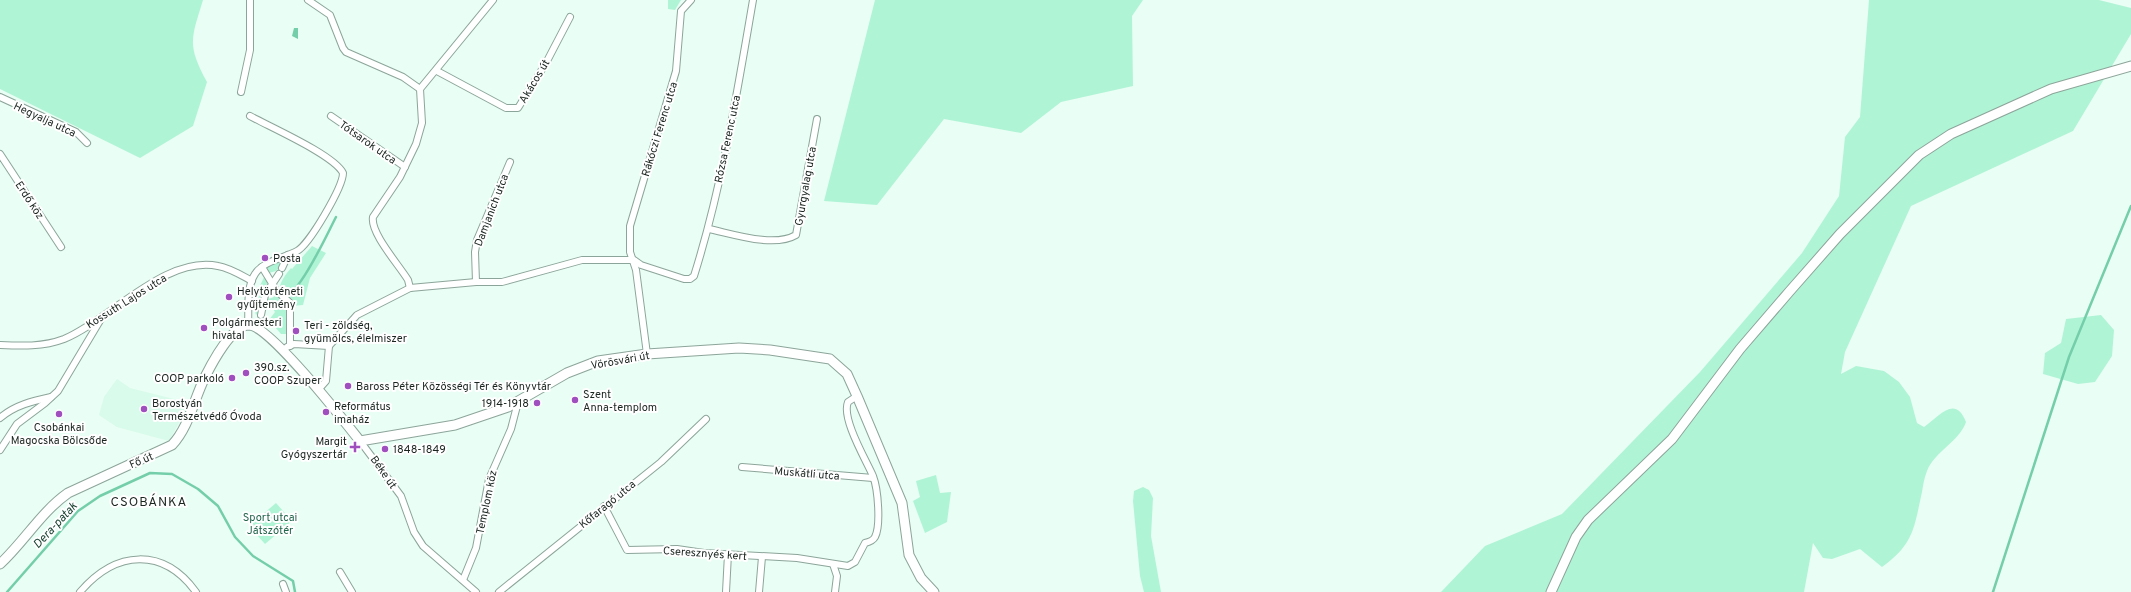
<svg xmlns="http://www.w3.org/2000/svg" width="2131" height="592" font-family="Overpass,sans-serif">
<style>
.built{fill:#d8fbeb}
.green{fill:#b0f4d6}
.water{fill:#75ceaa}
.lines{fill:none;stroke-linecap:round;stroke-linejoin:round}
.stream{stroke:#75ceaa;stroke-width:2.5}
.street-casing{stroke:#8ca59a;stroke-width:8}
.secondary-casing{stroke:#8ca59a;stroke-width:11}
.street{stroke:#fff;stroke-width:6}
.secondary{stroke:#fff;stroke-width:9}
.poi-dot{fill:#a04fbf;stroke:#fff;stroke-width:1.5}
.labels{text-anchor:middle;stroke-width:4;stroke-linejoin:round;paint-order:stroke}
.street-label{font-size:11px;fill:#1b2520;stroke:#fff}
.poi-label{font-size:11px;fill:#1b2520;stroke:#fff;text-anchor:start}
.park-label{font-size:11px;fill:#22654d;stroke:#fff}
.water-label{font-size:12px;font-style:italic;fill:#1b4233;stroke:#fff}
.quarter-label{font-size:13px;letter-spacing:1px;fill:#1b2520;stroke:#fff}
</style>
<rect width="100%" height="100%" fill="#e9fef4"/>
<path class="built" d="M117 379 130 388 190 403 169 441 117 427 99 415 104 397Z"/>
<g class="green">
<path d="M0 0H203C191 39 187 45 207 82L193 126 140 158 0 89Z"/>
<path d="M668 0H681L675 10 668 9Z"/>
<path d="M875 0H1143L1132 16 1133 86 1061 102 1021 133 944 119 877 205 824 201Z"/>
<path d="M1869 0H2099L2131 8V34L2073 131 1911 206 1845 352 1841 374 1856 366 1884 371 1899 382 1910 397 1917 423 1924 427C1939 417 1955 394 1966 422 1959 442 1935 451 1927 471 1924 478 1923 486 1922 492 1914 528 1914 544 1882 567L1860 549 1832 559 1823 558 1813 543 1804 592H1441L1485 546 1562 514 1700 372 1802 253 1839 196 1845 137 1860 117Z"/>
<path d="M312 246 326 253 310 278 303 305 292 306 279 291C280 282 285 275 291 268L292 269Z"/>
<path d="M293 255 283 269 281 267 276 271 269 273 265 268Z"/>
<path d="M265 275 268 278 266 288H264L261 306H259V312L256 315 253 305 258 304 259 293 254 292V287L259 288Z"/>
<path d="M277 294 288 302 289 334H281L269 320 275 312 271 306H265L266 299 272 298Z"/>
<path d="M2101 315 2114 330 2112 356 2095 382 2078 384 2043 374 2045 353 2061 343 2066 319Z"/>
<path d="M936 475 940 493 951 492 947 522 925 533 913 501 920 497 916 481Z"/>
<path d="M1143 487 1149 490 1153 498 1151 536 1161 592H1144L1140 576 1133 501 1134 491Z"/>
<path d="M276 503 292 521 265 544 249 526Z"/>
</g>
<path class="water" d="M294 28H298V39L292 36Z"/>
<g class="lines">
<g class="stream">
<path d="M273 308C299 297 323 242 336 217"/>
<path d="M7 592 78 511 100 496 150 473 172 474 198 489 218 506 235 537 253 556 293 581 295 592"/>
<path d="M1993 592 2069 357 2131 206"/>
</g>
<g class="street-casing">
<g id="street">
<path d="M308 0 330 15 343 48 346 52 403 77 420 89"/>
<path d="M437 71 506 108H518L546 63 570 17"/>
<path d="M241 92 250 50V0"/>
<path d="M0 97 76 132 87 143"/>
<path d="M331 116 405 167"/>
<path d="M0 154 61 247"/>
<path d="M709 229C733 234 774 248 796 235L817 119"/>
<path d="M262 267 276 290 290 303V346"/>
<path d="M282 268 288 255"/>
<path d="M476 282 475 252 477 240 510 162"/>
<path d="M410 288 408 280C399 265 370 233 373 217L400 177 416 144 422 123 420 89 493 0"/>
<path d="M261 315 265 295 279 274"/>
<path d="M248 325C249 310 246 287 255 274 263 261 284 258 297 251 309 245 343 187 343 173 334 155 270 127 250 116"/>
<path d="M0 345C21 346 43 347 64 339 110 320 165 255 218 266 230 268 241 275 252 281"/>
<path d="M287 347 294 344 329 346"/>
<path d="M647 354 636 270 630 252V226L676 71 681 11 691 0"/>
<path d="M318 390 326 381 329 346 357 315 410 288 476 282H502L582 260H634L641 265 684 279H690L694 276C722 187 737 93 753 0"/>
<path d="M0 418C15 405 33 401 51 397"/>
<path d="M360 441 401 496 414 532 423 546 476 592"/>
<path d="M0 450 17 424 45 403 58 391 101 319"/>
<path d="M742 467 873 478"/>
<path d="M604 506 627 550 677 549 704 553 797 558 848 566 855 562 865 543C869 542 873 541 875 537 881 525 878 489 873 476 866 460 841 418 848 402L857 396"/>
<path d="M833 564 837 576 835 592"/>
<path d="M340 572 352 592"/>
<path d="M463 580 476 548 489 479 511 429 518 402"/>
<path d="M283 584 286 592"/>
<path d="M80 592C116 550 163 547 196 592"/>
<path d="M499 592 661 462 706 419"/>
<path d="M726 592 728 554"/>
<path d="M759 592 762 557"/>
</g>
</g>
<g class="secondary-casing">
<g id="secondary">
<path d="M0 564C24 542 41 512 68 493L172 445C189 427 194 399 205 377 212 363 232 325 249 325 270 326 345 422 360 441L455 425 508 407 567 373 598 361 647 354 739 348 770 350 830 359 847 374 857 396 902 503 909 555 921 578 934 592"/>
<path d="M1551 592 1576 537 1588 520 1672 439 1740 349 1789 292 1840 234 1919 155 1951 134 2051 89 2131 66"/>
</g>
</g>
<use href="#street" class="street"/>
<use href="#secondary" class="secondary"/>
</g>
<g class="poi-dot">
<circle cx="265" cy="258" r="4"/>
<circle cx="229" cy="297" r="4"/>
<circle cx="204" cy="328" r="4"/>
<circle cx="296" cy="331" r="4"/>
<circle cx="246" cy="373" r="4"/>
<circle cx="232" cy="378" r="4"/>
<circle cx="348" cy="386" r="4"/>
<circle cx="575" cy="400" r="4"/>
<circle cx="537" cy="403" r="4"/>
<circle cx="144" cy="409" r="4"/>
<circle cx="326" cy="412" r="4"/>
<circle cx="59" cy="414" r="4"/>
<path d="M353 441h4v4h4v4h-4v4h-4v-4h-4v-4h4z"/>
<circle cx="385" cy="449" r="4"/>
</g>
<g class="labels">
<g class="street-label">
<text transform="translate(534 81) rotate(-59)" y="4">Akácos út</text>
<text transform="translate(45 119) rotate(25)" y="4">Hegyalja utca</text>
<text transform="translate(659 129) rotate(-73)" y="4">Rákóczi Ferenc utca</text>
<text transform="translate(727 139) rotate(-78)" y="4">Rózsa Ferenc utca</text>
<text transform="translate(368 142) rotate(35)" y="4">Tótsarok utca</text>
<text transform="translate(805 186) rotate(-80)" y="4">Gyurgyalag utca</text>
<text transform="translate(30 200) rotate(57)" y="4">Erdő köz</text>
<text transform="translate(491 210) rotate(-69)" y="4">Damjanich utca</text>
<text transform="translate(126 301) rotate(-32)" y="4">Kossuth Lajos utca</text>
<text transform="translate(620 360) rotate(-10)" y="4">Vörösvári út</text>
<text transform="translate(141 460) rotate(-23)" y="4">Fő út</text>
<text transform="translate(384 472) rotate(55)" y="4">Béke út</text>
<text transform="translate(807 473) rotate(5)" y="4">Muskátli utca</text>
<text transform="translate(486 502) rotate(-78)" y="4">Templom köz</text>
<text transform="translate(607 504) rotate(-39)" y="4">Kőfaragó utca</text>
<text transform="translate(705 553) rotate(4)" y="4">Cseresznyés kert</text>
</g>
<g class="poi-label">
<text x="273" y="262">Posta</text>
<text x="237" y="295">Helytörténeti<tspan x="237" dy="13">gyűjtemény</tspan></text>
<text x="212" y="326">Polgármesteri<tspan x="212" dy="13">hivatal</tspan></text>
<text x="304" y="329">Teri - zöldség,<tspan x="304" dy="13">gyümölcs, élelmiszer</tspan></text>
<text x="254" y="371">390.sz.<tspan x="254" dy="13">COOP Szuper</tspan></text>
<text x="224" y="382" text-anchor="end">COOP parkoló</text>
<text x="356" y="390">Baross Péter Közösségi Tér és Könyvtár</text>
<text x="583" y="398">Szent<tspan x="583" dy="13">Anna-templom</tspan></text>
<text x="152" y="407">Borostyán<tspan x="152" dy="13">Természetvédő Óvoda</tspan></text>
<text x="529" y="407" text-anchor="end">1914-1918</text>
<text x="334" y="410">Református<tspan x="334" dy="13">imaház</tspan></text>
<text x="59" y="431" text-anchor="middle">Csobánkai<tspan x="59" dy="13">Magocska Bölcsőde</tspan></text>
<text x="347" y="445" text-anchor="end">Margit<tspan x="347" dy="13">Gyógyszertár</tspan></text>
<text x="393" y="453">1848-1849</text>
</g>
<g class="park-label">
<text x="270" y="521">Sport utcai<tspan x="270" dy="13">Játszótér</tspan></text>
</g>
<g class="water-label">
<text transform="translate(55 525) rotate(-47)" y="4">Dera-patak</text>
</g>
<g class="quarter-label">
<text x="149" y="506">CSOBÁNKA</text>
</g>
</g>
</svg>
